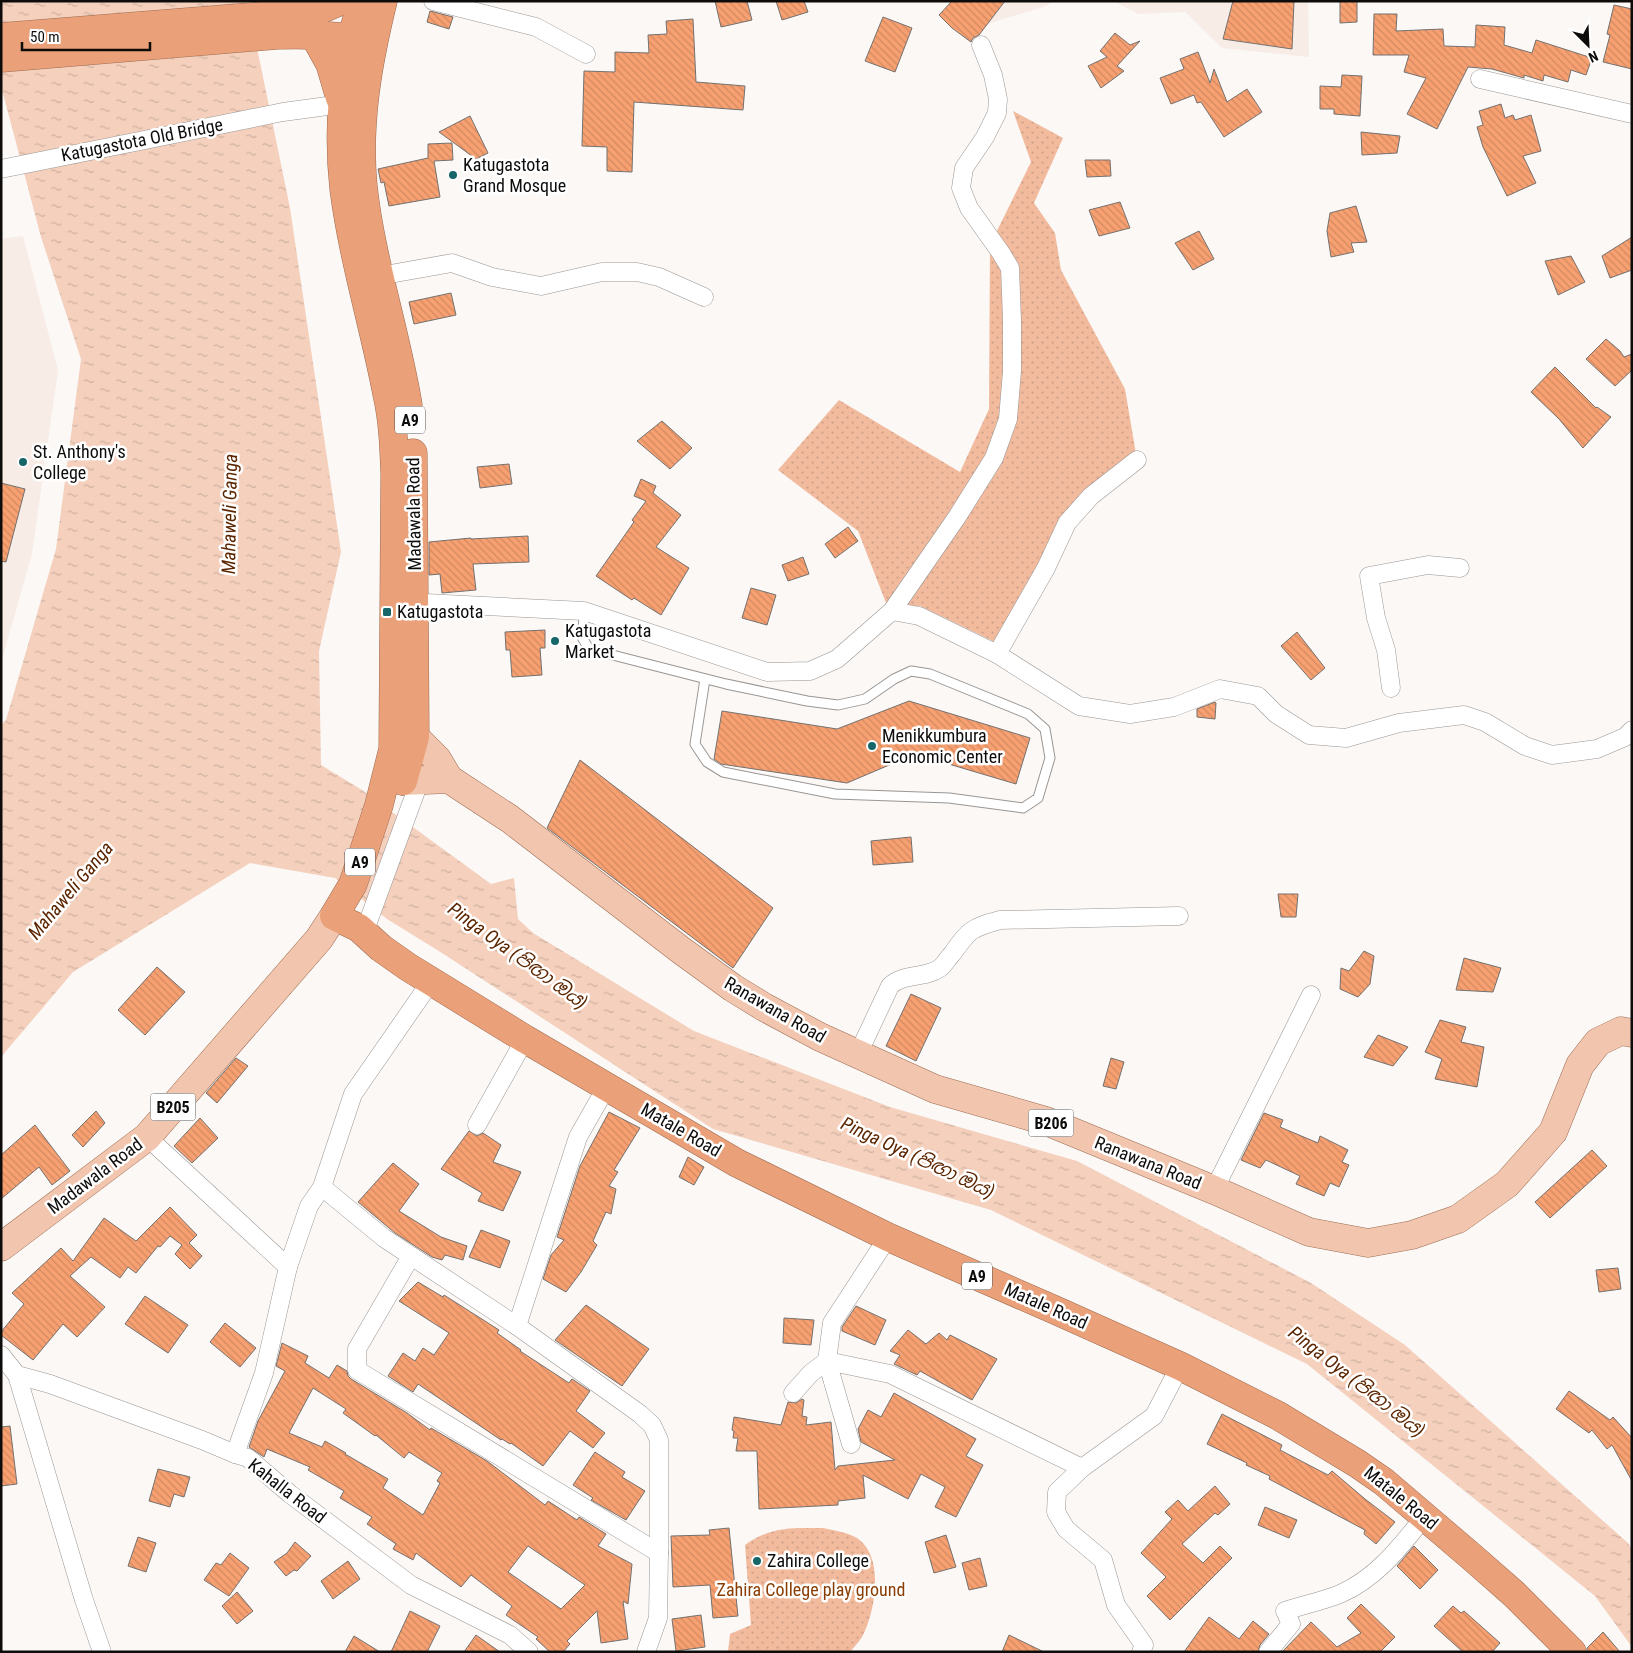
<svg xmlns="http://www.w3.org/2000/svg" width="1633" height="1653" font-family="'Roboto Condensed','Noto Sans Sinhala',sans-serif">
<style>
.built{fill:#f7ece6}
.park{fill:url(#park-dots)}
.water{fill:url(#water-ripples)}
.building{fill:url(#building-back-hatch);stroke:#74716f;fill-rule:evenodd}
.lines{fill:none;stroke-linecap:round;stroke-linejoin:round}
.lane-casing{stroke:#999694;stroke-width:11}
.street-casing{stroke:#999694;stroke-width:19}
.primary-casing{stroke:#9d6c52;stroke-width:29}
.highway-casing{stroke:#9d6c52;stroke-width:29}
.lane{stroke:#fff;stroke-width:9}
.street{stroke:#fff;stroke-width:18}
.primary{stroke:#f2c6ae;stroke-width:28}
.highway{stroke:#eaa078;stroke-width:28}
.poi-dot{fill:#176669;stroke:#fff;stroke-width:2}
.labels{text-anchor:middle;stroke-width:5;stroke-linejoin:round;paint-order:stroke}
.shield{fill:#fff;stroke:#565554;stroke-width:1}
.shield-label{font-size:16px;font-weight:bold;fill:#0d0c0b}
.street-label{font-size:18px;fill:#0d0c0b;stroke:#fff}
.poi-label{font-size:18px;fill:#0d0c0b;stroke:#fff;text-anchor:start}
.park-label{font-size:18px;fill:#8a3d02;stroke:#fff}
.water-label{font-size:19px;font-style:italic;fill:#5b2500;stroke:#fff}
</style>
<defs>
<pattern id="park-dots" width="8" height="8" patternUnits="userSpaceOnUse" patternTransform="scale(1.25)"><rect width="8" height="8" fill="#f2bb9e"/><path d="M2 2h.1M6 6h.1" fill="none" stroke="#cea087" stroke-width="1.8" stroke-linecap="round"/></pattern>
<pattern id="water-ripples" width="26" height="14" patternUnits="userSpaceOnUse" patternTransform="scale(1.25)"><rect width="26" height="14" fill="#f4d0bd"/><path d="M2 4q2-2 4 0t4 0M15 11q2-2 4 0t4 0" fill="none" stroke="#d0b1a1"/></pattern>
<pattern id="building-back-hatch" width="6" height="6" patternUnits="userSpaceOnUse" patternTransform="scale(1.25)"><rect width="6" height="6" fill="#f7a071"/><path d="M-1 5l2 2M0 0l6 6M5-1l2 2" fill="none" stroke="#d38960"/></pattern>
</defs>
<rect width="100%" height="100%" fill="#fbf8f6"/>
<g class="built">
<path d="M970 1H1055L1043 7 987 24Z"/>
<path d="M1114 1H1308L1309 57 1222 48 1185 12 1138 14Z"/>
<path d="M23 236 58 370 32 554 1 663V239Z"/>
</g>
<g class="park">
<path d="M1013 111 1063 138 1034 203 1055 233 1061 270 1125 389 1137 460 1091 496 999 644 920 606H894L888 608 858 531 778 470 839 400 960 472 989 409 990 245 1031 162Z"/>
<path d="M823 1528C832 1530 844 1532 853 1536 886 1551 876 1611 862 1637 859 1642 854 1647 850 1652H728L730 1634 751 1625 745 1545C772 1526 791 1528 823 1528Z"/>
</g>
<path class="water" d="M1 1H245L248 4 290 208 341 552 319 651 321 765 362 790 491 884 514 878 518 919 533 933 694 1031 890 1107 1077 1161 1311 1283 1405 1345 1628 1543 1632 1549V1647L1595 1596 1307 1364 991 1210 713 1129 442 953 387 919 335 878 250 863 73 972 1 1057V725L6 720 56 549 81 359 41 237 1 86Z"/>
<g class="building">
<path d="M715 1H747L752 20 721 27Z"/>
<path d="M776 1H804L808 12 782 20Z"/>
<path d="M952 1H1005L979 35 973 38 971 42 952 28 939 15Z"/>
<path d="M1233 1H1294L1292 49 1223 39Z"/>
<path d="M1340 1H1357V22L1340 23Z"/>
<path d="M1614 5 1632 9V69L1603 62 1610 35 1607 34Z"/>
<path d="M430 11 453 17 449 29 427 22Z"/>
<path d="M1374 14H1397L1396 31 1443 29 1444 46 1475 47 1476 25 1505 27 1504 45 1532 53 1536 40 1592 58 1586 75 1571 70 1568 82 1544 75 1543 81 1524 75V78L1492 69 1468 67 1437 129 1407 114 1426 78 1404 72 1409 55H1373Z"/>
<path d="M883 17 912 28 895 72 865 61Z"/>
<path d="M693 19 696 82 745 86 743 110 634 102 632 172 607 171V147L582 146 584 71 615 72V52L649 53 648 35 667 34 666 21Z"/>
<path d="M1115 33 1130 45 1140 41 1117 66 1124 71 1101 88 1088 66 1107 57 1100 51Z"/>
<path d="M1198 52 1210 83 1214 69 1227 102 1247 89 1262 112 1224 137 1201 102 1197 103 1194 95 1171 104 1160 78 1184 69 1180 59Z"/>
<path d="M1342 75 1362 76 1360 116 1334 114V109H1320V86L1341 87Z"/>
<path d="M1501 104 1505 118 1513 115 1515 120 1531 115 1541 151 1523 156 1536 183 1507 196 1483 147 1477 127 1483 125 1479 111Z"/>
<path d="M470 116 488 153 476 159 439 132Z"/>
<path d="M1361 132 1400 136 1397 153 1362 155Z"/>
<path d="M452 143 453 160 434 161 440 197 389 206 384 182 381 183 378 169 428 158V144Z"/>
<path d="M1085 160H1110L1111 176 1087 177Z"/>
<path d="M1120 202 1130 228 1099 236 1089 210Z"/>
<path d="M1356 206 1367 242 1351 243 1354 252 1331 257 1327 231 1330 213Z"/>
<path d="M1199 231 1214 259 1193 270 1175 243Z"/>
<path d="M1632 237V270L1610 278 1602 256Z"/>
<path d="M1571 256 1585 282 1558 295 1545 261Z"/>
<path d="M451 293 456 315 414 324 409 302Z"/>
<path d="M1606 339 1620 351 1624 357 1632 354V370L1615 386 1586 359Z"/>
<path d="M1555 367 1596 408 1597 407 1611 417 1583 448 1559 419 1531 392Z"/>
<path d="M662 421 692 448 670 469 637 441Z"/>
<path d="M509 464 512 484 480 488 477 467Z"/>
<path d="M641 479 656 486 653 493 681 515 656 547 689 568 661 615 634 598 632 600 596 576 634 522 632 520 646 501 634 496Z"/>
<path d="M1 483 25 489 6 562 1 561Z"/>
<path d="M848 527 858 541 835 558 825 544Z"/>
<path d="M528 536 529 562 473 564 476 590 442 593 440 574 429 575V542L471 538V539Z"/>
<path d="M803 557 809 574 788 581 782 565Z"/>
<path d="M751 588 776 595 767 625 742 618Z"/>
<path d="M545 630V648H540L542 675 512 677 510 650H506L505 632Z"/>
<path d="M1297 632 1325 668 1311 680 1281 646Z"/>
<path d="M909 701 1030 738 1016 784 915 754 847 783 721 764 714 759 722 711 837 729Z"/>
<path d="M1215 702 1216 703 1215 719 1197 717V709Z"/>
<path d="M580 760 773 908 733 968 547 828Z"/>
<path d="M911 837 913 862 873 865 871 841Z"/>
<path d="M1278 894H1298L1296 917H1281Z"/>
<path d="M1364 951 1374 956 1370 984 1358 997 1340 989 1341 968 1349 971Z"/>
<path d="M1464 958 1501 968 1493 992 1456 990Z"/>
<path d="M157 967 185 992 145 1035 118 1010Z"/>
<path d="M911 994 941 1008 916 1061 886 1046Z"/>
<path d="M1440 1020 1466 1027 1461 1042 1484 1047 1477 1087 1435 1079 1442 1059 1425 1052Z"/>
<path d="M1378 1035 1408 1047 1393 1066 1364 1057Z"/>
<path d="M236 1058 248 1066 217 1103 206 1093Z"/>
<path d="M1111 1058 1124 1062 1116 1089 1103 1086Z"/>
<path d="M96 1111 105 1123 83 1147 72 1135Z"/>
<path d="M609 1112 640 1128 614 1170 618 1172 609 1186 616 1189 611 1214 606 1212 593 1241 597 1245 581 1272 566 1292 543 1279 551 1255 564 1240 557 1237 580 1166Z"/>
<path d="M1264 1113 1283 1120 1280 1127 1318 1143 1320 1136 1348 1150 1342 1162 1349 1165 1339 1187 1330 1183 1324 1196 1296 1184 1300 1176 1266 1160 1260 1168 1241 1160Z"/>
<path d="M200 1118 218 1138 192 1163 174 1146Z"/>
<path d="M35 1125 70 1171 52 1185 39 1167 1 1199V1155Z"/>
<path d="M469 1131 477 1136 483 1133 501 1145 493 1162 521 1172 503 1211 478 1201 482 1193 441 1169Z"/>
<path d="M1592 1150 1607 1166 1550 1218 1535 1202Z"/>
<path d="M688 1157 704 1167 694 1185 679 1177Z"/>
<path d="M393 1163 419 1184 399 1211 441 1237 467 1246 463 1260 445 1255 442 1260 432 1257 395 1233 358 1202Z"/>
<path d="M170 1207 197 1235 189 1243 202 1256 190 1269 175 1254 182 1245 170 1236 160 1247 158 1246 136 1273 128 1267 120 1278 91 1257 70 1276 105 1307 77 1337 63 1324 33 1360 1 1335V1332L24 1304 12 1293 61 1248 73 1261 104 1218 136 1241Z"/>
<path d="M481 1230 510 1241 500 1268 469 1257Z"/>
<path d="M1618 1268 1621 1289 1599 1292 1596 1270Z"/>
<path d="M418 1282 443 1297 444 1295 499 1330 497 1333 521 1350 520 1351 569 1383 572 1379 590 1391 576 1411 605 1433 593 1448 570 1431 543 1466 511 1443 510 1444 502 1439 501 1440 418 1384 413 1392 388 1376 403 1353 415 1361 423 1348 434 1355 449 1333 399 1301Z"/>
<path d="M145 1296 188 1325 168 1353 125 1324Z"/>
<path d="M586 1305 649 1349 622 1386 555 1340Z"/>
<path d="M856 1306 886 1320 875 1345 842 1331V1327Z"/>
<path d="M784 1318 814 1320 811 1345 783 1343Z"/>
<path d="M225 1323 256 1348 240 1367 210 1342Z"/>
<path d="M908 1330 926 1344 939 1333 947 1340 950 1335 997 1359 972 1400 920 1371 917 1375 894 1364 900 1355 890 1351Z"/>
<path d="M282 1343 308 1356 305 1363 329 1378 337 1365 347 1371 348 1376 351 1379 407 1413 430 1430 431 1428 487 1461 545 1505 548 1501 577 1520 579 1517 606 1534 598 1546 632 1564 628 1604 623 1601 628 1639 601 1643 597 1611 567 1641 570 1644 563 1652H550L536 1639 538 1637 506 1615 512 1606 471 1575 461 1587 416 1553 413 1560 393 1549 396 1544 367 1524 372 1517 340 1498 344 1491 308 1470 310 1467 267 1449 264 1457 249 1447 258 1421 285 1371 276 1366ZM313 1388 346 1409 343 1413 375 1436 376 1435 404 1458 409 1452 442 1473 437 1481 440 1483 423 1515 383 1488 388 1479 345 1454 346 1453 325 1441 322 1447 289 1433ZM528 1546 585 1585 561 1609 508 1572Z"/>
<path d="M1569 1391 1610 1420 1613 1417 1632 1438V1481L1612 1445 1607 1449 1592 1430 1589 1433 1556 1409Z"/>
<path d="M894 1393 976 1439 966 1456 983 1465 956 1517 935 1507 945 1487 921 1474 908 1499 863 1475 865 1498 838 1501V1505L759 1509 757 1451H736L738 1438H733L734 1431 732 1430 734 1417 781 1425 788 1402 796 1403 802 1399 804 1400 802 1416 807 1417 806 1425 831 1422 835 1470 838 1466 895 1460 861 1442 858 1429 868 1410 881 1417Z"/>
<path d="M1222 1414 1282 1445 1280 1450 1328 1475 1332 1471 1365 1499 1395 1522 1376 1544 1364 1534 1365 1530 1269 1479 1270 1476 1246 1465 1247 1463 1207 1444Z"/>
<path d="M10 1426 17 1484 1 1486V1427Z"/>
<path d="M595 1452 625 1472 622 1477 645 1491 626 1520 591 1500 593 1498 573 1485Z"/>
<path d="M158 1469 190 1477 184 1497 174 1494 170 1507 149 1501Z"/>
<path d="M1215 1486 1230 1504 1218 1515 1215 1513 1182 1544 1203 1563 1220 1546 1232 1558 1170 1620 1147 1596 1166 1577 1141 1553 1172 1519 1165 1512 1178 1500 1188 1511Z"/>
<path d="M1265 1507 1297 1520 1289 1538 1258 1525Z"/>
<path d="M729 1528 738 1616 713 1618 710 1585 673 1587 671 1536 710 1535 709 1530Z"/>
<path d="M946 1535 956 1567 934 1573 925 1542Z"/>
<path d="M138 1537 156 1543 146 1572 128 1566Z"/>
<path d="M295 1542 311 1556 297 1571 294 1570 286 1576 274 1562 287 1553Z"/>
<path d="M1414 1546 1438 1570 1420 1589 1397 1566Z"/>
<path d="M230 1553 249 1568 229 1596 204 1580 216 1563 221 1565Z"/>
<path d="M980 1558 987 1586 969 1590 962 1563Z"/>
<path d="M348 1561 360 1579 333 1599 321 1581Z"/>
<path d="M237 1592 253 1611 237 1624 222 1606Z"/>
<path d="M1361 1604 1395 1637 1380 1652H1282L1311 1622 1337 1647 1361 1633 1347 1618Z"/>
<path d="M1453 1606 1461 1613 1464 1611 1500 1643 1492 1652H1463L1434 1626Z"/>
<path d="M410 1611 440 1626 427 1652H391Z"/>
<path d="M701 1615 705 1647 676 1651 672 1619Z"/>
<path d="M1209 1617 1239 1639 1253 1621 1269 1634 1260 1645 1258 1652H1184Z"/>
<path d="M1603 1632 1620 1652H1587V1648Z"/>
<path d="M476 1635 500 1652H464Z"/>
<path d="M1009 1635 1044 1652H1002Z"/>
<path d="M354 1636 380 1652H345Z"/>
</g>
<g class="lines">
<g class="lane-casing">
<path id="lane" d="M584 611 583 639 589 649 726 684 807 701 838 705 865 699 894 679 911 671 930 674 1028 714 1045 729 1050 758 1038 798 1023 808 949 798 835 794 723 772 707 762 695 744 705 679"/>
</g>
<g class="street-casing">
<g id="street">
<path d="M433 1 536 27 586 54"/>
<path d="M1480 79 1632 114"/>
<path d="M1 169 283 112 342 104"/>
<path d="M379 276 452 263 492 277 541 286 602 272H637L659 277 704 297"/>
<path d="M406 602 584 611 767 672 810 671 837 659 892 611 919 616 997 654 1079 706 1130 714 1174 707 1220 689 1258 696 1276 714 1309 735 1346 738 1399 723 1464 715 1485 722 1525 746 1552 755 1597 749 1625 737 1632 730"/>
<path d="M892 611 957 517 994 458 1008 419 1012 371V320L1010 268 1001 253 969 208 961 188 964 168 985 137 997 113 998 99 993 75 981 45"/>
<path d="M997 654 1046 568 1067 523 1091 496 1137 460"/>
<path d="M1391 688 1386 650 1376 618 1369 576 1428 565 1460 568"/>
<path d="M364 933 420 780"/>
<path d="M858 1054 890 986C903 973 924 979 940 968 944 965 948 958 952 954 970 929 971 928 1000 920L1179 916"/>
<path d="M477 1125 525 1039"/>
<path d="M147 1137 288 1267"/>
<path d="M322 1187 384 1238 517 1326 578 1137 607 1086"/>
<path d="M1214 1190 1311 995"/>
<path d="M411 1256 357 1349V1370L659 1553V1440L652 1425 640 1414 517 1326"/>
<path d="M1 1355 17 1375 50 1384 202 1440 235 1454 248 1458 290 1494 411 1585 510 1635 529 1652"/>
<path d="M17 1375 84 1600 102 1652"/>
<path d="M793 1393 811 1373 827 1361 890 1374 1082 1468"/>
<path d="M851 1444 827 1361 832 1323 888 1237"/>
<path d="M235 1454 264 1373 288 1267 309 1206 322 1187 353 1094 432 980"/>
<path d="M646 1652 658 1618 659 1553"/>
<path d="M1141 1652 1144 1645 1116 1605 1103 1560 1066 1529 1056 1512 1057 1492 1082 1468 1154 1416 1180 1366"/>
<path d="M1268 1652 1291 1624 1285 1611C1303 1605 1323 1601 1340 1594 1377 1578 1401 1546 1425 1516"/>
</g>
</g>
<g class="primary-casing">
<g id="primary">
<path d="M415 737 437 759 449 779 510 819 682 951 733 988 764 1007 820 1037 935 1089 1046 1121 1214 1190 1309 1232 1368 1243 1412 1235 1458 1219 1507 1184 1553 1132 1580 1065 1598 1042 1621 1031 1632 1033"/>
<path d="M403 781 449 779"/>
<path d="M1 1247 147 1137 319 939 334 916"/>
</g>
</g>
<g class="highway-casing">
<g id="highway">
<path d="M362 1C343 61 337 127 344 189 353 259 374 326 387 394 393 420 394 447 395 474L393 749 379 805 353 884 334 916 359 928 381 948 408 967 525 1039 737 1163 888 1237 1055 1310 1180 1366 1277 1415 1358 1464 1384 1482 1473 1558 1514 1594 1572 1652"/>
<path d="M383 1C368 62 357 123 363 186 371 260 396 332 408 405"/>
<path d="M314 35 330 64 340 98"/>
<path d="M1 37 274 15 320 10 341 1"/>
<path d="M1 58 277 35C308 34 340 35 371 41"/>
<path d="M403 781 415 737 413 453"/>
</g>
</g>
<use href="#lane" class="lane"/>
<use href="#street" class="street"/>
<use href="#primary" class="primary"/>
<use href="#highway" class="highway"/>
</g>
<g class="poi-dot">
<circle cx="453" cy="175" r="5"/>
<circle cx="23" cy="462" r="5"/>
<rect x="382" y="607" width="10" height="10" rx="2.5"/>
<circle cx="555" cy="641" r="5"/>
<circle cx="872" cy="746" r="5"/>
<circle cx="757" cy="1561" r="5"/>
</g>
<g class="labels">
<g class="shield">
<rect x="395" y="406.5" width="30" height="27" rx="4"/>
<rect x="345" y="848.5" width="30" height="27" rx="4"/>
<rect x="150.5" y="1093.5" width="45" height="27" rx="4"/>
<rect x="1028.5" y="1109.5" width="45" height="27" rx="4"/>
<rect x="962" y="1262.5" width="30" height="27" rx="4"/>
</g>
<g class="shield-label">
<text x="410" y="426">A9</text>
<text x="360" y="868">A9</text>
<text x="173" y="1113">B205</text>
<text x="1051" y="1129">B206</text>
<text x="977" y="1282">A9</text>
</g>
<g class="street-label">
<text transform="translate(142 140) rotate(-11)" y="6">Katugastota Old Bridge</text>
<text transform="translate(414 514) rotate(-91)" y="6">Madawala Road</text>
<text transform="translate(775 1010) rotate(30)" y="6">Ranawana Road</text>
<text transform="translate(681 1130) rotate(30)" y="6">Matale Road</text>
<text transform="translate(1148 1163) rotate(22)" y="6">Ranawana Road</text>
<text transform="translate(95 1176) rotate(-37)" y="6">Madawala Road</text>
<text transform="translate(1046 1306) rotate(24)" y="6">Matale Road</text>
<text transform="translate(287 1491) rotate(38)" y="6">Kahalla Road</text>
<text transform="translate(1401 1498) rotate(39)" y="6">Matale Road</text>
</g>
<g class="poi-label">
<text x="463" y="171">Katugastota<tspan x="463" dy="21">Grand Mosque</tspan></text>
<text x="33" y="458">St. Anthony's<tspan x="33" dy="21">College</tspan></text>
<text x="397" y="618">Katugastota</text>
<text x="565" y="637">Katugastota<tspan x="565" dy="21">Market</tspan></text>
<text x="882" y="742">Menikkumbura<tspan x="882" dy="21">Economic Center</tspan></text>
<text x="767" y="1567">Zahira College</text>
</g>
<g class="park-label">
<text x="811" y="1596">Zahira College play ground</text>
</g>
<g class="water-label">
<text transform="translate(229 514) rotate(-89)" y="7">Mahaweli Ganga</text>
<text transform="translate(70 890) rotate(-50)" y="7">Mahaweli Ganga</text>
<text transform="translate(518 955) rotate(36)" y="7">Pinga Oya (පිඟා ඔය)</text>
<text transform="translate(918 1157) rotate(25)" y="7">Pinga Oya (පිඟා ඔය)</text>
<text transform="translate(1357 1381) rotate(38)" y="7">Pinga Oya (පිඟා ඔය)</text>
</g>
</g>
<rect width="1633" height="1653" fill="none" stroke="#0d0c0b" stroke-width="5"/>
<g transform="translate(1588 45) rotate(156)" stroke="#ffffff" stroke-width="4" paint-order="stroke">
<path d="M0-4L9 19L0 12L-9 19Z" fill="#0d0c0b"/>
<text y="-8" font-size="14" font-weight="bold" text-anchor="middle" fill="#0d0c0b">N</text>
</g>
<path d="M22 42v8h128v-8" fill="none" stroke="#0d0c0b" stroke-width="2.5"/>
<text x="30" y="42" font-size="15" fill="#0d0c0b" stroke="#ffffff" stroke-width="4" paint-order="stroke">50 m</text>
</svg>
